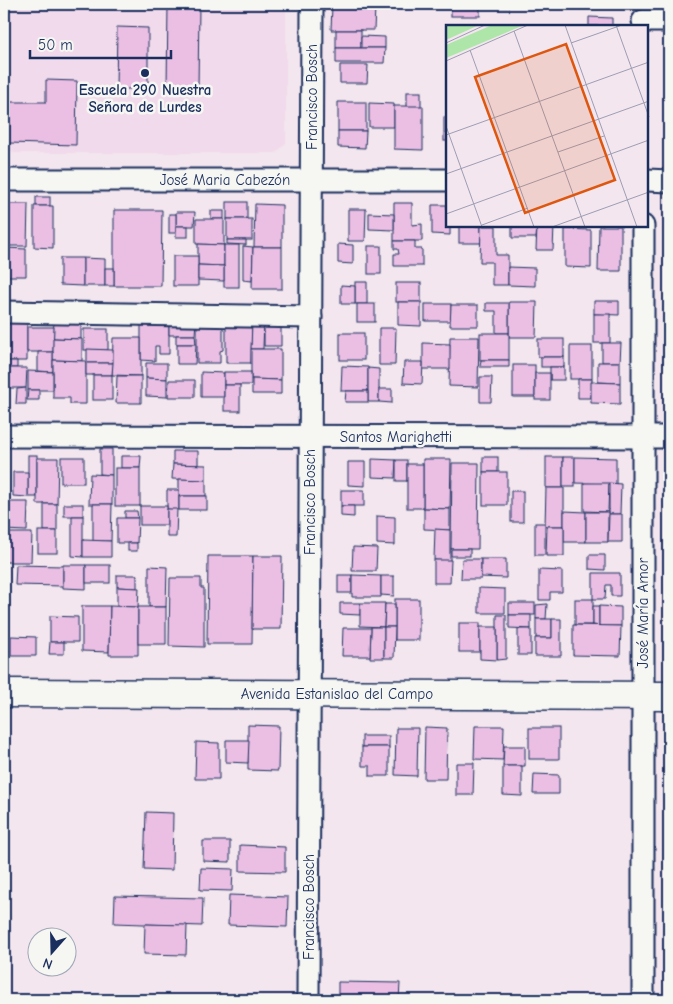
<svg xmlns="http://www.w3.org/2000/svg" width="673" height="1004" font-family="'Comic Neue',sans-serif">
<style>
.built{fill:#f1daeb}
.building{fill:#ebbfe4;stroke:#1b2f5e}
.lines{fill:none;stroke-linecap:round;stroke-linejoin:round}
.minor-casing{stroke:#1b2f5e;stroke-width:25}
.major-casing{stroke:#1b2f5e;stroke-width:31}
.minor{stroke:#f6f6f2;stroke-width:21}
.major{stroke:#f6f6f2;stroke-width:28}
.poi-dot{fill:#1b2f5e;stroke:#f6f6f2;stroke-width:2}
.labels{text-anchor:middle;stroke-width:5;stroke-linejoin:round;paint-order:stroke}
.poi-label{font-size:15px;font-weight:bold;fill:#1b2f5e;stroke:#f6f6f2}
.street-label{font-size:15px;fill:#1b2f5e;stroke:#f6f6f2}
.inset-road{fill:none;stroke:#9d9db4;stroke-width:1}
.view{fill:#de5710;fill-opacity:0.15;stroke:#de5710;stroke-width:2.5}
.inset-edge{fill:none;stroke:#1b2f5e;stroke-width:2.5}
</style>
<rect width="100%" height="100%" fill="#f3e6ee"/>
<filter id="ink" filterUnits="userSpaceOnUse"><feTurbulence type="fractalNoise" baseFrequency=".02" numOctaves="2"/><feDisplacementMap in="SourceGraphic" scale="10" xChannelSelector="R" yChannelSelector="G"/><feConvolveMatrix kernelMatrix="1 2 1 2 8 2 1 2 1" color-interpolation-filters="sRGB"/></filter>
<g filter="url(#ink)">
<path class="built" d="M4 4H286V143L276 153H14L4 145Z"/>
<g class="building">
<path d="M168 4H199L198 90H167Z"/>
<path d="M332 4H369V7L332 6Z"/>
<rect x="451" y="4" width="29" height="12"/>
<rect x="480" y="4" width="28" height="3"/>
<path d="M332 6 375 7 374 30H331Z"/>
<path d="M589 17 612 18V26H589Z"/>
<path d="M117 27 148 28V89H116Z"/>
<rect x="336" y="30" width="25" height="18"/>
<path d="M361 36 385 37V48H361Z"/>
<path d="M336 48H385L384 63H336Z"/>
<path d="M340 65H368L367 83H340Z"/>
<path d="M46 80 77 81 76 145 9 143 10 102H46Z"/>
<rect x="407" y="92" width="14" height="15"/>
<rect x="338" y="102" width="28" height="29"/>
<path d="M369 103 394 104V127H369Z"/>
<path d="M394 106H423V150L394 149Z"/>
<rect x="444" y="117" width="3" height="24"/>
<path d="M338 131H366L365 148 338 147Z"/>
<rect x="36" y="197" width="14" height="9"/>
<rect x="227" y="202" width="20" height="17"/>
<path d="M394 203H412V225L422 224V241H394Z"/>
<path d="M4 204H28L27 246H4Z"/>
<path d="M255 204 282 205V247H254Z"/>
<path d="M432 205H447V226H450V235L432 234Z"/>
<path d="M34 206H53V248L34 247Z"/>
<path d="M348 209H366L365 241H348Z"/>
<path d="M114 210H162L161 286H114Z"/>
<rect x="211" y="211" width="13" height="8"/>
<path d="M176 212H195L194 226H176Z"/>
<path d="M369 213 394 214V230L369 229Z"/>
<rect x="169" y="214" width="7" height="19"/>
<path d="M196 219H224V245L196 244Z"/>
<rect x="227" y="219" width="25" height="21"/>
<rect x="176" y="226" width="12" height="11"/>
<rect x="459" y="226" width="22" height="17"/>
<path d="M481 226H496V255H508V285H492V262H480Z"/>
<path d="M512 226 537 228 536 238H512Z"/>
<path d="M537 226H554L553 250H536Z"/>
<path d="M599 226H621V271H598Z"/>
<path d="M565 229 591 230V268L565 267Z"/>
<path d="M227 240H246V245L227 244Z"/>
<path d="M394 241H415V249H422V266H394V254H399L398 249H394Z"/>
<path d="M198 244 224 245V266L198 265Z"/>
<path d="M338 244 353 245V264L338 263Z"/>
<rect x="224" y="245" width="15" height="42"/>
<path d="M243 246 253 247 252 281 243 280Z"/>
<rect x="368" y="246" width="13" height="28"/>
<path d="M253 247H282V289H252Z"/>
<path d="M5 248 26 249V276H5Z"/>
<rect x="173" y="256" width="25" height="30"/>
<path d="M60 258H83V286L60 285Z"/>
<path d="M83 258 105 259V286H83Z"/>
<path d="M198 265 224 266V281L198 280Z"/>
<path d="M508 267 535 268V286L508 285Z"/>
<rect x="105" y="268" width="9" height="18"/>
<rect x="355" y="282" width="12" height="22"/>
<rect x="396" y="283" width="25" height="19"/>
<path d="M341 285 355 286V304H341Z"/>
<path d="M594 301H619V315L594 314Z"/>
<path d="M398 302H421V326L398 325Z"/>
<path d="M509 302H537L536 337H509Z"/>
<path d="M486 303H509V333H496V311H486Z"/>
<rect x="357" y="304" width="18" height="18"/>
<rect x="425" y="304" width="26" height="17"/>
<path d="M451 305H478V326H450Z"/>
<rect x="594" y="314" width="16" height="29"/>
<path d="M4 320 27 321V361H4Z"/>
<path d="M141 321 169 322V354H159V346H155V361L141 360Z"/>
<path d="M226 321H252L251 363H226Z"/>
<path d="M252 321H264L263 349H251Z"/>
<path d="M54 322 81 323V339L53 338Z"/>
<path d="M169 322H196L195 335H169Z"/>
<path d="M264 322 281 323V346H264Z"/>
<path d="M197 325H223V350L220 351V363H197Z"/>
<path d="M27 327H54L53 352H27Z"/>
<path d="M379 328H396L395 365H379Z"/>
<rect x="84" y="329" width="24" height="21"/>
<rect x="340" y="333" width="24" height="27"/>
<rect x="480" y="333" width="29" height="27"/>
<path d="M176 335H195L196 344H176Z"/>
<path d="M450 337H479L478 387 449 386Z"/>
<path d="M53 338 82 339V361L53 360Z"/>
<path d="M113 338H141V376L112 375Z"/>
<rect x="538" y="339" width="26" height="18"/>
<path d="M423 343 450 344V369H423Z"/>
<path d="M602 343H621L620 362H602Z"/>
<path d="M177 344H196L195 364H177Z"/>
<rect x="570" y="346" width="22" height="33"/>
<path d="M87 349 113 350V363H87Z"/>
<path d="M251 349H281V380L251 379Z"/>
<path d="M38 352H53V372L38 371Z"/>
<rect x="541" y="357" width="23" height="10"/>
<path d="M53 360 86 361V404H70V398H53Z"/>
<path d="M481 360H509V367H480Z"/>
<rect x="4" y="361" width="13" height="7"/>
<path d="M404 362H423L422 384 403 383Z"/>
<path d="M598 362H620V383L598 382Z"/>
<path d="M86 363H113L112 375H86Z"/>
<path d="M146 363H167V379L146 378Z"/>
<rect x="513" y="365" width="22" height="32"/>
<path d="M342 366 368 367V391H341Z"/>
<rect x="550" y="367" width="14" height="13"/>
<path d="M4 368H27L26 388H4Z"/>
<path d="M368 368 379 369V402H368Z"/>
<path d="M28 371 53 372V390H28Z"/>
<path d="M201 372 224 373V397H201Z"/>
<rect x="224" y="372" width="27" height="13"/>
<rect x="535" y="373" width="15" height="27"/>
<rect x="93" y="375" width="19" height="25"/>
<path d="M117 376H141V403H116Z"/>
<path d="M480 377H492L491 402H480Z"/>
<path d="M146 378 167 379V397L146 396Z"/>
<path d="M252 379 281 380V394H252Z"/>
<path d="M578 379H592L591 398H578Z"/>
<path d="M169 380H195V397H168Z"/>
<path d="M591 382 620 383V404L591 403Z"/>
<rect x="224" y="385" width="16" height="26"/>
<path d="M26 388V404H16L17 389Z"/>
<path d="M379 389H392V403L379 402Z"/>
<path d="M28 390H39V400H27Z"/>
<path d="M346 391H368V402H345Z"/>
<path d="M100 449H112V475L100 474Z"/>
<path d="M173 451H198V465L173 464Z"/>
<rect x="28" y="455" width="9" height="42"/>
<path d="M121 456H141L140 468H121Z"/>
<rect x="61" y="457" width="23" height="26"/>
<rect x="483" y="457" width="15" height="15"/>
<rect x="546" y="457" width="17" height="31"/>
<rect x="563" y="457" width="12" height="30"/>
<path d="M575 457 616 458V484L575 483Z"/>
<path d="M37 458H58L57 504H37Z"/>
<path d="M372 459 396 460 395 478 372 477Z"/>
<path d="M423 459H451L450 509 423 508Z"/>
<rect x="396" y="460" width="11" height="21"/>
<path d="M348 462H365V486L348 485Z"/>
<path d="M452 463H479L478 549H451Z"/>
<path d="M173 464 206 465V480L172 479Z"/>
<rect x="407" y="464" width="16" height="44"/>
<rect x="115" y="468" width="25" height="38"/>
<path d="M13 472H28V497L13 496Z"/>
<rect x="483" y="472" width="24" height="33"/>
<path d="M90 474 112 475V504H89Z"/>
<path d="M179 479 206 480V496H179Z"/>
<path d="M584 483H609L608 512 584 511Z"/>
<path d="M609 483 621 484 620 514H609Z"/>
<path d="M546 488H564V526H545Z"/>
<path d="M167 490H179V510L167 509Z"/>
<rect x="341" y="490" width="23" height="16"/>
<rect x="511" y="491" width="12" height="31"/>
<rect x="179" y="496" width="28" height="14"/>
<path d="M4 502H28L27 531 4 530Z"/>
<rect x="44" y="504" width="13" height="27"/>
<rect x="64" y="504" width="19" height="12"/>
<path d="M93 504H112L111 541H93Z"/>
<rect x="140" y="506" width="27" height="19"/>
<path d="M341 506H354V517L341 516Z"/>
<path d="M424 508 450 509V530L424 529Z"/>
<path d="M167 509H177L176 537H167Z"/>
<path d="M125 511H137L138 518H125Z"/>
<path d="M564 511 586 512V542H564Z"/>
<rect x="586" y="512" width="22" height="30"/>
<path d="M609 514H622V542H608Z"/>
<path d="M72 516H83V557L72 556Z"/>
<path d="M377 516 395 517V545L377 544Z"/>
<path d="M117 518H138L137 543H117Z"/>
<rect x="535" y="523" width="10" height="32"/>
<path d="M547 526H564V556H546Z"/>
<path d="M435 529 450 530V561L434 560Z"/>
<rect x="38" y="531" width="19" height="22"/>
<path d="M4 533H32L31 562H4Z"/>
<path d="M83 540 111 541V557H83Z"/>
<rect x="128" y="543" width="9" height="8"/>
<path d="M353 547 377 548 376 571H352Z"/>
<rect x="451" y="549" width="19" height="7"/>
<path d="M589 555H605V570L589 569Z"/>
<path d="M208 556H253L252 644H207Z"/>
<path d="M253 556H282L281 629H252Z"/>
<path d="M462 559H481V579H461Z"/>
<path d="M481 559H506V578L481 577Z"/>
<path d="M434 560H451L450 583H434Z"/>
<path d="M16 565 63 566V586L15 585Z"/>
<path d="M63 565H86V589L63 588Z"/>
<rect x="86" y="565" width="24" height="18"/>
<path d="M149 566 167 567 166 607H149Z"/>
<path d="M539 570 562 571V592H550V600H539Z"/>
<path d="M593 573H620V596H611V585H606L605 599H593Z"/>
<path d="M117 575H137V588L117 587Z"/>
<rect x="338" y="575" width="14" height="18"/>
<path d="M352 575 381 576V597H352Z"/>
<path d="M381 576H394V596L381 595Z"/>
<path d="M170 578H201V588H204V647L169 646Z"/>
<path d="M117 587 139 588 138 607 117 606Z"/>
<path d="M479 588 505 589V613H479Z"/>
<rect x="395" y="599" width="24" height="41"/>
<rect x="575" y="599" width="18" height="26"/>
<path d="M340 603H360V615L340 614Z"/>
<path d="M360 603H385L384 627 360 626Z"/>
<rect x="509" y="603" width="26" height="12"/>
<path d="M385 604H395V627H384Z"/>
<path d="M547 604 546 619H536V605Z"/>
<path d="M82 606H110L109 652 82 651Z"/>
<path d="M110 606 138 607V655H109Z"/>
<path d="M593 606H599V626L593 625Z"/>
<path d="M599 606 621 607V626H599Z"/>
<rect x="138" y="607" width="28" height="37"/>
<path d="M497 615H506V659L497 660Z"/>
<path d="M509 615H531V629L509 628Z"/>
<path d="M50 616 78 617V642H50Z"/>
<rect x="536" y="619" width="16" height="19"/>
<path d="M552 619H561V656H535V638H552Z"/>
<rect x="459" y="623" width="21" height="29"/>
<path d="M573 625 621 626 620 656 573 655Z"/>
<path d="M371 627H384V658H370Z"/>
<path d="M384 627H395L394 658H384Z"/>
<path d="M480 627H497V660L480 659Z"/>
<path d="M343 628H371L370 656H342Z"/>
<rect x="518" y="629" width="13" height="26"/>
<path d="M11 636 36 637V656H11Z"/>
<path d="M50 642H64V654H49Z"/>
<path d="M248 725 279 726 278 771 248 770Z"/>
<path d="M475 726H504L503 760 474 759Z"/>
<path d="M425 727 447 728 446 779H424Z"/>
<path d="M396 728H418L417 776 395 775Z"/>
<rect x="529" y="728" width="30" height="31"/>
<rect x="362" y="736" width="27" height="11"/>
<path d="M226 740H249L248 763 226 762Z"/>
<path d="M196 742 219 743V779H195Z"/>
<path d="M504 746H525V766H503Z"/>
<path d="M362 747H389V776H370V766H362Z"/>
<path d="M456 763H474L473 795H456Z"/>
<path d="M503 766H522V796L503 795Z"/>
<path d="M534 774 559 775V794H533Z"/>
<path d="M146 812 173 813 172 870 144 869Z"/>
<path d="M203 841H230V862L203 861Z"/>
<path d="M240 845 285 847V872L240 871Z"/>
<path d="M201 868 233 869 232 891 200 890Z"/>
<path d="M229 895 288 897 287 927 228 925Z"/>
<path d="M115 896 203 898 202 926 114 923Z"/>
<path d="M145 924 187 925 186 955 144 954Z"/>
<path d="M338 982 400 983 399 1000H338Z"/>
</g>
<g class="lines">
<g class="minor-casing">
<g id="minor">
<path d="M643 21H669"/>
<path d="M4 180H447"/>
<path d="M647 180 669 181"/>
<path d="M4 312 311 317"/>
<path d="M4 436 669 437"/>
<path d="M308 1000 312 4"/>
<path d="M643 1000V226"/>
</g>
</g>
<g class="major-casing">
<path id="major" d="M4 693 669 696"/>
</g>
<use href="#minor" class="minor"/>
<use href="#major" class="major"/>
</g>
</g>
<circle class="poi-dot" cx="145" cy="73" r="5"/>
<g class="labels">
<g class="poi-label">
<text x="145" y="95">Escuela 290 Nuestra<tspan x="145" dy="17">Señora de Lurdes</tspan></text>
</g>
<g class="street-label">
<text transform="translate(312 97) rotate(-90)" y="5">Francisco Bosch</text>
<text x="225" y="185">José Maria Cabezón</text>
<text x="396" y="442">Santos Marighetti</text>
<text transform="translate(310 502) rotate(-90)" y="5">Francisco Bosch</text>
<text transform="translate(643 613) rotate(-90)" y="5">José María Amor</text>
<text x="337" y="699">Avenida Estanislao del Campo</text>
<text transform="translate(309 907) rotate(-90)" y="5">Francisco Bosch</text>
</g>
</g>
<g transform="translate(446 25)">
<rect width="202" height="202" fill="#f3e6ee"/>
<path d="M0 0H33L0 15ZM46 0H78L0 33V20Z" fill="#aee6aa"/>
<path class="inset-road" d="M119 0 191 202M170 0 203 92M68 6 139 202M0 18 39 0M125 18 176 0M24 25 88 202M0 36 82 0M0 101 36 202M0 110 203 37M112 127 158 111M0 149 203 76M0 189 203 115M36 200 82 183M106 202 203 167"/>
<path class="view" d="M120 19 169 155 79 188 29 52Z"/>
<rect width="202" height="202" class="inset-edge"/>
</g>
<rect width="673" height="1004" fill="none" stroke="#f6f6f2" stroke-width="20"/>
<rect x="10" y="10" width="653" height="984" fill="none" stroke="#1b2f5e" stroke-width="2" filter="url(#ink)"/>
<g transform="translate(52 952) rotate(200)"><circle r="24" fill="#f6f6f2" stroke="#9ea6b7"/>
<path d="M0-4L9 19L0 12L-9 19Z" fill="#1b2f5e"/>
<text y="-8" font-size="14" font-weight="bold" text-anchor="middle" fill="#1b2f5e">N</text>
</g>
<path d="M30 50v8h141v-8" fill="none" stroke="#1b2f5e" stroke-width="2.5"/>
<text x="38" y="50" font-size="15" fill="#1b2f5e" stroke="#f6f6f2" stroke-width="4" paint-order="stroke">50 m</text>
</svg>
